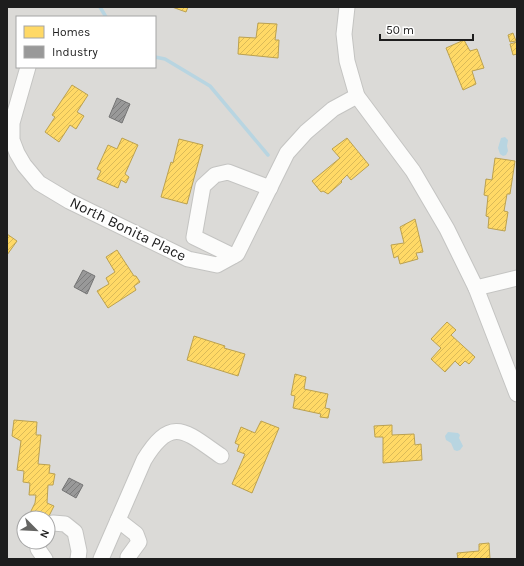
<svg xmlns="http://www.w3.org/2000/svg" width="524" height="566" font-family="Karla,sans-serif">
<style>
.residential{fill:#dbdad7;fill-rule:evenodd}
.water{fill:#b8d5e1}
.homes{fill:url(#homes-hatch);stroke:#bba150}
.industry{fill:url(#industry-hatch);stroke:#747474}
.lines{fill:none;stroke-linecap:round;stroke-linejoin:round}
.stream{stroke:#b8d5e1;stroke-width:3.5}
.minor-casing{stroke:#c4c4c2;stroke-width:17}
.minor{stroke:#fcfcfb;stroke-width:15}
.labels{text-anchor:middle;stroke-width:4;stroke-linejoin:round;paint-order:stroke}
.street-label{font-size:15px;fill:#1d1d1d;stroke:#fff}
</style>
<defs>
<pattern id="homes-hatch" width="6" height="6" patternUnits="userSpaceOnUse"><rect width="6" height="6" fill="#ffd966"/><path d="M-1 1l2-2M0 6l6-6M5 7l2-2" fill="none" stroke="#daba58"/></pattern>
<pattern id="industry-hatch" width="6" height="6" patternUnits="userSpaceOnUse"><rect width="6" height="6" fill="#999"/><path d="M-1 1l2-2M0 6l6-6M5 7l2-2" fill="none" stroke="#7c7c7c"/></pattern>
</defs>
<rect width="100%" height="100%" fill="#ecebe6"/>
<path class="residential" d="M7 7H517V559H7ZM17 17H155V67H17ZM24 518H48V542H24Z"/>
<g class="water">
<path d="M505 137 508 140 507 146 508 151 506 155 503 156 500 154 498 148 501 138Z"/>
<path d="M448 432 458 433 460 435 459 438 463 446 460 450 457 451 454 450 451 443 446 440 445 436Z"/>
</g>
<g class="homes">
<path d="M172 7H188L186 12Z"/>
<path d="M258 23 277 24 275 40H279L278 58 238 54 239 37 256 38Z"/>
<path d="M513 33 516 41 510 42 508 35Z"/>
<path d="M464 40 470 51 477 49 484 68 472 71 476 84 463 90 446 48Z"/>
<path d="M517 42V54L513 55 510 44Z"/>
<path d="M72 85 88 95 77 112 84 116 76 129 70 125 59 142 45 132 55 117 52 115Z"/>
<path d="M122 138 138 145 125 174 129 177 126 183 121 180 118 188 97 179 101 171 97 169 108 145 117 149Z"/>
<path d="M347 138 369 165 351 180 347 175 341 181 342 182 328 194 323 191 321 192 312 181 340 158 332 149Z"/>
<path d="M179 139 203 145 187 204 161 197 171 162 173 163Z"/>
<path d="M495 158 515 161 510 194H507L504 211 508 212 505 231 488 228 489 217 486 216 488 196 484 195 486 179 492 180Z"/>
<path d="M415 219 423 252 416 253 418 259 400 264 398 256 394 258 391 245 404 243 400 227Z"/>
<path d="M7 234 17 241 7 255Z"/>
<path d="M117 250 134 276H136L140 282 134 286 136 290 108 308 97 291 109 284 106 278 115 272 106 257Z"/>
<path d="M447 322 456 330 451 335 475 357 469 364 465 361 460 366 455 361 445 372 431 359 441 348 431 339Z"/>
<path d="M194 336 225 346 224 348 245 354 238 376 187 360Z"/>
<path d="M295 374 306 377 304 389 328 394 325 408 330 409 328 418 320 417 321 414 293 408 295 396 291 395Z"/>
<path d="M14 420 37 422 36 435H41L38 464 50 465 49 473 55 474 53 485H48L47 503 54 506 48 518H40L30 513 35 503 36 495H29L30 483 23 482 24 471 17 470 21 441 12 436Z"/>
<path d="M261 421 279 428 252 493 232 484 245 454 237 451 239 445 235 443 241 427 255 433Z"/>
<path d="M392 425V435L414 434 415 445 421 444 422 460 383 463V437H375L374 426Z"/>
<path d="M489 543 490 559H458L457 553 479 551V544Z"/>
</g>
<g class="industry">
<path d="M117 98 130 104 122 123 109 117Z"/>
<path d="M83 270 95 276 87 294 74 287Z"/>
<path d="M69 478 83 485 76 498 62 490Z"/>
</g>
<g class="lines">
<g class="stream">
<path d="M100 7 106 17"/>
<path d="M155 57 165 59 210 86 268 155"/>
</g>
<g class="minor-casing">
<g id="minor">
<path d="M347 7 344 34 347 61 357 96 413 171 447 229 476 288 517 394"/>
<path d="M28 67 12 123V140L17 153 24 165 39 183 69 201 188 259 217 265 237 254 287 153 306 132 333 109 357 96"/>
<path d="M233 256 194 237 203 186 215 175 228 172 270 188"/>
<path d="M476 288 517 278"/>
<path d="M118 520 136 534 139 542 128 557"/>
<path d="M48 526 53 523 65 524 75 532 79 551 78 559"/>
<path d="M39 542 38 549 45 559"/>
<path d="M101 559 144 460C172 414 186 432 221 456"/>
</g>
</g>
<use href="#minor" class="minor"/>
</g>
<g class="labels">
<g class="street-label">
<text transform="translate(128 229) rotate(26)" y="5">North Bonita Place</text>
</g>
</g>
<rect width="524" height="566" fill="none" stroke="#1d1d1d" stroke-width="16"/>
<rect x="16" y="16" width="140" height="52" fill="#ffffff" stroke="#a5a5a5"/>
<rect x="24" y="26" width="20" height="12" fill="#ffd966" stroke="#a5a5a5"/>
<text x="52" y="36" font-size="12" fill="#1d1d1d">Homes</text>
<rect x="24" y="46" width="20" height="12" fill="#999999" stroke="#a5a5a5"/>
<text x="52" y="56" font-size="12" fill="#1d1d1d">Industry</text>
<g transform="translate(36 530) rotate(114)"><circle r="19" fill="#ffffff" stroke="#a5a5a5"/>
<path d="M0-3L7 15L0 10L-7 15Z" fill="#656563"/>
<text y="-6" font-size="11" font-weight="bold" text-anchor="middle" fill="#1d1d1d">N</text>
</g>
<path d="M380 34v6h93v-6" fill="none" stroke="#1d1d1d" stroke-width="2"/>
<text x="386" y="34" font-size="12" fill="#1d1d1d" stroke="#ffffff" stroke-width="3" paint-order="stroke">50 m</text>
</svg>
